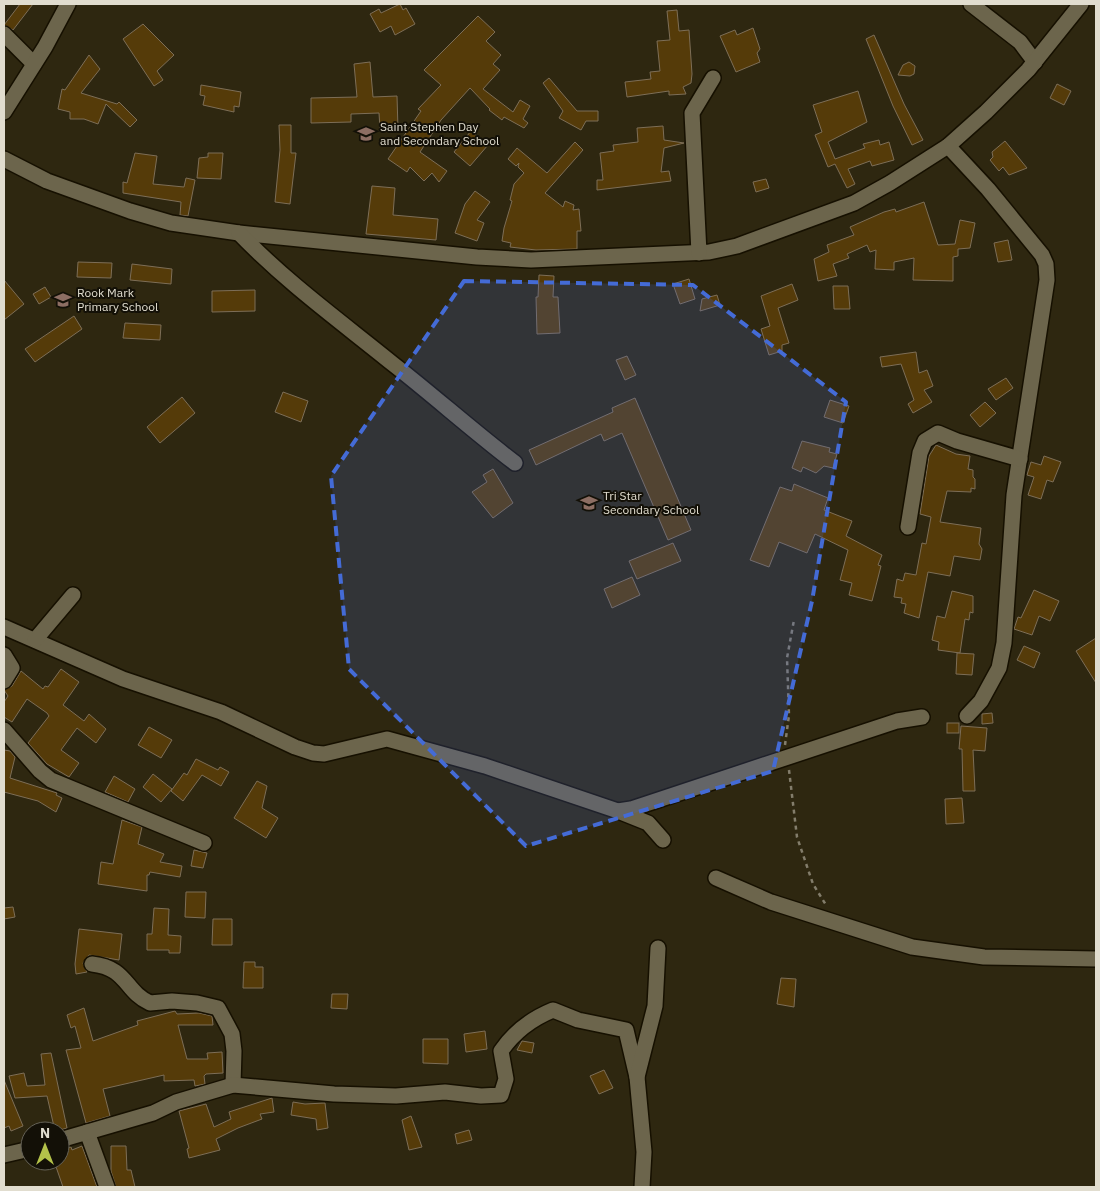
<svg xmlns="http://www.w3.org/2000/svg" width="1100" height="1191" font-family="'IBM Plex Sans',sans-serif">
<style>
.building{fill:#553b09;stroke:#7d6e57}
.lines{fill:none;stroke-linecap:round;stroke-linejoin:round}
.minor-casing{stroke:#161000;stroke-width:18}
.secondary-casing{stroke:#161000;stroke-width:18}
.path{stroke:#837d6b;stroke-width:2.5;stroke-dasharray:4 4;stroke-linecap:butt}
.minor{stroke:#6c654c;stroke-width:15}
.secondary{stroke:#6c654c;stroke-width:15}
.marked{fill:#446bd6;fill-opacity:0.2;stroke:#446bd6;stroke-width:4;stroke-dasharray:10 6;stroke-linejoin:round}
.labels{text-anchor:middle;stroke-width:4;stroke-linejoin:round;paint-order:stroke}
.poi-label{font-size:12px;fill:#e1ddcf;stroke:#131007;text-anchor:start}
</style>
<rect width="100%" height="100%" fill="#2e2710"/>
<g class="building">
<path d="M20 4H33L13 30 4 25Z"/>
<path d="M400 4 403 10 406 8 415 24 395 35 391 26 380 32 370 14 379 9 381 13Z"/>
<path d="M677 10 679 31 689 30 692 74 691 83 683 87 686 94 669 95V91L627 97 625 82 651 79 650 72 660 71 657 41 670 40 667 11Z"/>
<path d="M478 16 495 32 486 41 501 55 493 64 500 70 483 89 513 112 520 100 530 106 523 119 528 123 524 128 504 117 502 120 489 110 490 109 470 88 441 120 420 152 447 171 439 182 432 173 424 181 410 167 407 172 388 159 421 111 418 109 441 85 424 70Z"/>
<path d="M143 24 174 55 157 71 163 80 154 86 123 39Z"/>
<path d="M753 28 760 49 757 53 760 62 736 72 720 36 735 30 737 35Z"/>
<path d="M874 35 904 104 923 140 912 145 893 106 866 39Z"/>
<path d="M89 55 100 69 81 93 117 104 119 102 137 120 130 127 106 104 98 124 84 119H70V112L58 109 62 89 65 90Z"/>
<path d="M370 62 373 97 397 96 398 129H380L379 113 351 114V122L311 123V98L357 97 354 64Z"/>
<path d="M909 62 915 66 914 74 910 76 898 75 903 65Z"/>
<path d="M549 78 577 111H598V121H586L581 130 559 118 563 111 543 83Z"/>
<path d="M1057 84 1071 91 1064 105 1050 98Z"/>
<path d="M201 85 241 92 239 107 234 106V112L203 105 205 96 200 95Z"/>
<path d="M858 91 867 122 828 142 835 159 865 148 863 144 879 140 880 145 889 142 894 160 872 166 870 161 848 169 855 184 847 188 835 164 828 167 815 135 822 132 813 105Z"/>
<path d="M279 125H291V153H296L290 204 275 202 280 150Z"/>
<path d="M663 126 664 140 684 143 664 148 661 172 669 171 671 181 597 190V180H603L600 153 614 151 613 145 638 142 637 128Z"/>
<path d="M471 131 488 145 470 166 454 152Z"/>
<path d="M1005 141 1027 168 1009 175 1003 167 999 171 990 160 993 157 992 152Z"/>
<path d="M575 142 583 150 545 193 563 207 565 201 574 205 573 210 579 209 581 231H577V249L536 250 510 247 511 243 502 241 504 228 512 201 510 200 514 184 524 173 518 167 519 163 516 166 508 159 517 148 547 173Z"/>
<path d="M135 153 157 156 153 184 184 187 186 178 195 180 188 216 180 215 181 202 123 193V182L127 183Z"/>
<path d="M208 153H223L221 179 197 178 199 158 208 157Z"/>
<path d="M766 179 769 188 756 192 753 182Z"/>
<path d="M372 186 395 188 393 215 438 219 436 240 366 234Z"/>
<path d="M475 191 490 202 477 220 484 223 477 241 455 233 465 204Z"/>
<path d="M924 202 938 245 955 244 960 220 975 223 970 248 958 249V256L953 257V281L913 280 914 258 894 262V270L875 269 876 250 870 252 867 245 847 254 849 258 833 264 837 276 818 281 814 259 829 252 827 245 854 235 850 227 884 212 895 209 896 212Z"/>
<path d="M1008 240 1012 260 998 262 994 243Z"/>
<path d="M78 262 112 263 111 278 77 277Z"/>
<path d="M132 264 172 269 171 284 130 280Z"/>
<path d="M539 275 554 276 553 297H558L560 333 537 334 536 297H538Z"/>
<path d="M689 279 695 299 680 304 673 284Z"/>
<path d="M4 280 24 304 4 320Z"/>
<path d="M792 284 798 300 778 308 789 343 782 345V351L769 355 761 329 770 326 761 296Z"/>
<path d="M833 286H848L850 309H834Z"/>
<path d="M45 287 51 297 39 304 33 294Z"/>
<path d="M255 290V311L212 312V291Z"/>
<path d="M717 295 720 305 700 311 702 299Z"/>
<path d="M74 316 82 329 35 362 25 349Z"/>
<path d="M125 323 161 325 160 340 123 338Z"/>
<path d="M916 352 919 373 927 370 933 386 924 390 932 402 913 413 908 404 914 400 901 364 882 367 880 357Z"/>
<path d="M627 356 636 375 625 380 616 360Z"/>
<path d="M1006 378 1013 388 996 400 988 389Z"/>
<path d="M283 392 308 401 301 422 275 412Z"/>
<path d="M182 397 195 413 160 443 147 427Z"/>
<path d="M635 398 691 530 668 540 622 433 604 441 601 434 536 465 529 450 613 412 612 408Z"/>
<path d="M830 400 849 406 843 423 824 417Z"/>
<path d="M985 402 996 413 980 427 970 415Z"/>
<path d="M802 441 830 448 829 452 837 454 833 468 824 466 816 473 803 467 801 472 792 468Z"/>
<path d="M936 445 956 454 970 456 968 469 973 470V477L975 479V489L971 488V492L947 491 940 522 981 528 979 544 982 549 980 560 954 556 950 576 928 572 919 618 904 613 906 604 901 603 902 598 894 597 897 579 903 581 905 573 916 575 922 543 926 544 931 517 920 514 929 456Z"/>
<path d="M1044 456 1061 462 1053 482 1047 480 1041 499 1028 495 1034 477 1027 475 1031 462 1041 465Z"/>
<path d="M493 469 513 503 493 518 472 492 487 482 483 475Z"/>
<path d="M794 484 828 498 824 510 852 521 846 536 882 555 878 565 881 566 872 601 849 595 852 583 840 580 848 550 815 534 807 553 779 542 769 567 750 560 780 487 792 491Z"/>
<path d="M673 543 681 561 637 579 629 561Z"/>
<path d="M632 577 640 595 612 608 604 589Z"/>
<path d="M1034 590 1059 601 1050 621 1039 616 1032 635 1014 629 1018 617 1021 618Z"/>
<path d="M952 591 973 596V613L970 612 969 620 965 619 960 653 938 650 939 642 932 640 937 616 945 618Z"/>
<path d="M1096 638V683L1076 651Z"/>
<path d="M1024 646 1040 653 1034 668 1017 660Z"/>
<path d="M957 653 974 654 972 675 956 674Z"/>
<path d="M61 669 79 682 63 705 84 721 89 714 106 729 96 743 77 728 61 750 79 763 69 777 47 764 28 743 49 716 47 713 27 699 12 722 4 717V702L8 696 4 690 12 686 21 671 43 689 45 686 48 687Z"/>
<path d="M992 713 993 723 982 724V714Z"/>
<rect x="947" y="723" width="12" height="10"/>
<path d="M961 726 987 728 985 751 973 750 975 791H963L962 749H959Z"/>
<path d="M149 727 172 740 161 758 138 745Z"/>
<path d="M4 750 10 751 15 757 10 778 57 793 56 795 62 798 56 812 38 801 4 792Z"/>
<path d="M196 759 218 770 220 767 229 772 221 786 202 775 183 801 171 791 184 773 187 775Z"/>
<path d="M153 774 172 789 161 802 143 787Z"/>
<path d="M114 776 135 789 128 802 105 792Z"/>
<path d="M257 781 267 786 262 808 278 818 266 838 234 818Z"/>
<path d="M962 798 964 823 946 824 945 799Z"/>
<path d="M122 820 142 827 138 844 164 854 160 862 182 866 180 877 150 872 149 875H147V891L98 884 101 862 113 864Z"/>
<path d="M194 850 207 853 203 868 191 866Z"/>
<path d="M186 892H206L205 918 185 917Z"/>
<path d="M13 907 15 917 4 919V908Z"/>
<path d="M154 908 169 909 168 935 181 936 180 953H169V950H147V934H152Z"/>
<path d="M213 919H232V945H212Z"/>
<path d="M79 929 122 934 119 960 89 955 83 963 87 972 76 974 75 964Z"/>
<path d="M244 962H255V967H263V988H243Z"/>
<path d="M781 978 796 979 794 1007 777 1004Z"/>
<path d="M332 994H348L347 1009 331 1008Z"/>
<path d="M84 1008 93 1041 138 1025 137 1021 175 1011 177 1014 199 1013 212 1016 213 1025H178L187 1059H208L207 1053 222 1052 223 1073 206 1074 204 1076 205 1084 195 1086 194 1080 164 1081V1075L103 1089 110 1116 86 1123 66 1050 81 1048 75 1026 71 1028 67 1015Z"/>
<path d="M485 1031 487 1049 466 1052 464 1034Z"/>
<path d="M423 1039H448V1064L423 1063Z"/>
<path d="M522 1041 534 1043 532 1053 517 1050Z"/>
<path d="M51 1053 67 1128 57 1131H55L47 1096 15 1098 9 1076 24 1073 27 1086 45 1085 41 1054Z"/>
<path d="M604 1070 613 1088 599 1094 590 1076Z"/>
<path d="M4 1080 23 1126 11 1131 9 1126 4 1128Z"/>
<path d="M272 1098 274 1112 260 1114 262 1119 238 1128 216 1139 220 1150 189 1158 187 1149 189 1148 179 1111 206 1104 214 1127 231 1119 229 1112Z"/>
<path d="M293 1102 305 1104 325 1103 328 1128 317 1130 316 1119 291 1115Z"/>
<path d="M411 1116 422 1147 409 1150 402 1120Z"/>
<path d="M469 1130 472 1140 457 1144 455 1134Z"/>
<path d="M82 1146 97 1187H63L54 1161H60V1149L71 1147 72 1150Z"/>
<path d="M111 1146H126L127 1170H131L135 1187H116L111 1171Z"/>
</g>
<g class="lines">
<g class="minor-casing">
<g id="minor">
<path d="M971 4 1020 42 1035 62"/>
<path d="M4 34 34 64"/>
<path d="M948 146 988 189 1042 255 1046 264 1047 280 1014 495 1004 643 999 668 981 701 967 716"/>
<path d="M4 159 47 181 130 211 171 223 239 233 477 257 531 260 709 252 737 246 854 203 890 183 948 146 986 112 1028 70 1081 4"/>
<path d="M239 233C286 282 340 321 393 364 434 396 473 431 515 463"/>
<path d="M699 253 692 113 713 78"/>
<path d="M908 527 920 453 925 441 938 433 957 441 1020 459"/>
<path d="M4 627 123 679 221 712 295 747 313 753 324 754 387 739 485 766 618 811 648 823 663 840"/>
<path d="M35 640 73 595"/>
<path d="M4 655 12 668 4 681"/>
<path d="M4 730 40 771 51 780 204 843"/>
<path d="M618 811 631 809 897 721 922 717"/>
<path d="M716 878 771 902 912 947 984 957 1096 959"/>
<path d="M92 964C128 968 124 991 150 1003L172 1001 197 1003 218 1008 232 1034 234 1051 233 1085"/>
<path d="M87 1132 107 1187"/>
<path d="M60 1140 153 1113 176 1102 233 1085 334 1094 396 1096 445 1092 481 1096 501 1095 506 1079 501 1051C514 1032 531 1019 553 1010L578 1020 626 1030 637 1077"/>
<path d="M4 1155 30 1149"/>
<path d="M642 1187 644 1152 637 1077 655 1006 658 948"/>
</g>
</g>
<g class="secondary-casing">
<path id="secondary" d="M4 112 45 47 68 4"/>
</g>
<g class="path">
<path d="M785 745 789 715 787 658 794 620"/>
<path d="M789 770 797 837 813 884 826 905"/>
</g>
<use href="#minor" class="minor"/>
<use href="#secondary" class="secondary"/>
</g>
<path class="marked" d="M464 281 693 285 846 402 812 601 773 771 526 846 349 669 331 476Z"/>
<defs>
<g id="school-bare" transform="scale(1.35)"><path d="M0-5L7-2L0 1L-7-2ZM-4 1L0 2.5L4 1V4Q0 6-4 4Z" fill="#8d6e63" stroke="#131007" stroke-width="2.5" paint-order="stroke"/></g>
</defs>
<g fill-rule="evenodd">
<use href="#school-bare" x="366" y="134"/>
<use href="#school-bare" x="63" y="300"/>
<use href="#school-bare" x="589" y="503"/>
</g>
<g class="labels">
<g class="poi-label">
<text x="380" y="131">Saint Stephen Day<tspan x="380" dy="14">and Secondary School</tspan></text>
<text x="77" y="297">Rook Mark<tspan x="77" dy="14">Primary School</tspan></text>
<text x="603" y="500">Tri Star<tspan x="603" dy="14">Secondary School</tspan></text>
</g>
</g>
<rect width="1100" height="1191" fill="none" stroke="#e1ddcf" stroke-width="10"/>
<g transform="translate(45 1146)"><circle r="24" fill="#131007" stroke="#656257"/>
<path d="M0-4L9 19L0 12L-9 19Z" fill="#b4c24a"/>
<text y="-8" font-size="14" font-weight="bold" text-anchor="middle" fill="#e1ddcf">N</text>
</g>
</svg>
